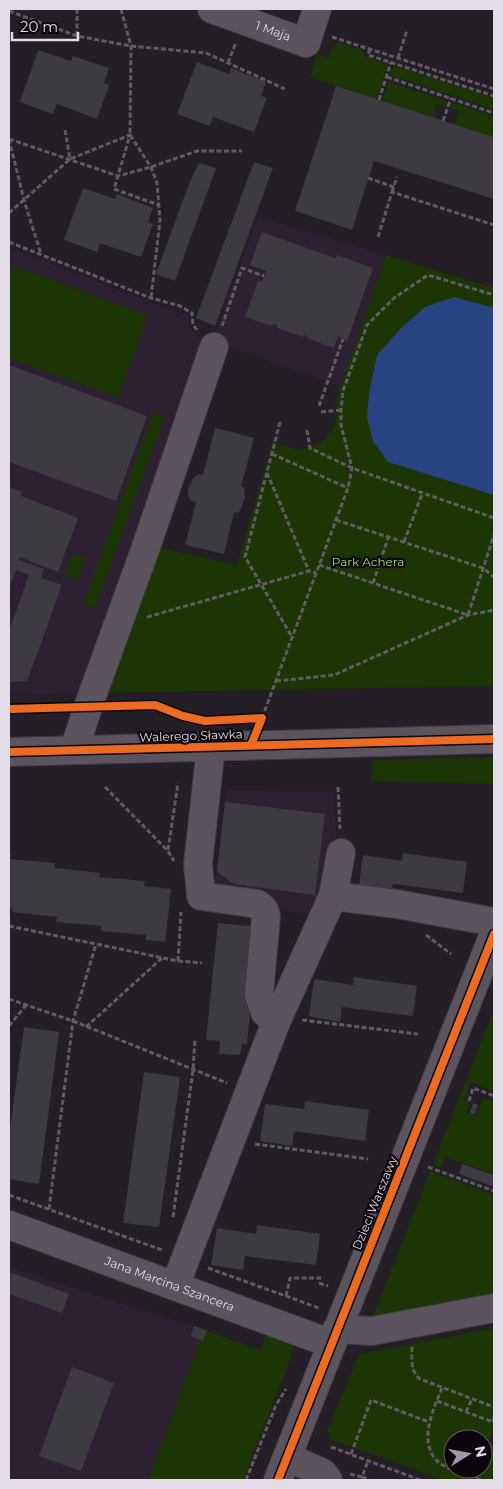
<svg xmlns="http://www.w3.org/2000/svg" width="503" height="1489" font-family="Montserrat,sans-serif">
<style>
.built{fill:#2e2033}
.green{fill:#1b3505;fill-rule:evenodd}
.water{fill:#284381}
.building{fill:#3d3a42}
.lines{fill:none;stroke-linecap:round;stroke-linejoin:round}
.minor-casing{stroke:#3e3940;stroke-width:30}
.path{stroke:#615b63;stroke-width:3;stroke-dasharray:5 2.5;stroke-linecap:butt}
.minor{stroke:#5b545e;stroke-width:28}
.cycleway-casing{stroke:#0b070d;stroke-width:11}
.cycleway{stroke:#ed6a23;stroke-width:8}
.labels{text-anchor:middle;stroke-width:4.5;stroke-linejoin:round;paint-order:stroke}
.street-label{font-size:12px;fill:#e4dce6;stroke:#0b070d}
.park-label{font-size:12px;fill:#a1df78;stroke:#0b070d}
</style>
<rect width="100%" height="100%" fill="#241e26"/>
<g class="built">
<path d="M258 217 386 255 341 386 212 341Z"/>
<path d="M9 248 188 316V326L206 347 80 693 9 695Z"/>
<path d="M226 790 334 791 337 852 312 914 269 909 215 889Z"/>
<path d="M9 1267 204 1330 148 1480H9Z"/>
</g>
<g class="green">
<path d="M340 43 362 49 365 56 388 64 377 99 310 77 317 54 329 58 332 47Z"/>
<path d="M393 65 494 98V109L390 75Z"/>
<path d="M388 82 447 101 445 106 437 104 433 117 382 101Z"/>
<path d="M453 103 494 116V137L454 124 459 111 451 108Z"/>
<path d="M386 255 494 288V686L80 693 135 542 237 565 273 441C279 443 285 447 292 448 313 453 336 436 337 414 337 410 336 406 335 402Z"/>
<path d="M14 266 148 315 118 398 9 358V281Z"/>
<path d="M153 412 165 416 95 608 83 604Z"/>
<path d="M72 553 85 558 78 580 64 575Z"/>
<path d="M494 757V784L371 781 372 762 376 760Z"/>
<path d="M494 1015V1091L470 1082 464 1100 470 1103 467 1113 476 1117 483 1098 494 1102V1174L445 1157 441 1168 433 1164 491 1017Z"/>
<path d="M430 1171 494 1195V1300L371 1322Z"/>
<path d="M494 1328V1427L489 1442 494 1445V1480H443L332 1440 327 1431 359 1354ZM453 1439H483V1469H453Z"/>
<path d="M204 1330 261 1350 267 1330 293 1342 291 1358 243 1480H148Z"/>
</g>
<path class="water" d="M454 297 494 308V495L388 462 373 441 367 417 369 393 377 355 401 328 425 307Z"/>
<g class="building">
<path d="M38 50 71 61 73 56 109 68 104 83 109 85 97 119 57 104 53 114 20 102Z"/>
<path d="M197 62 229 74 231 68 266 82 261 96 267 98 254 132 213 117 210 126 177 114Z"/>
<path d="M336 86 494 137V199L374 161 352 230 295 211Z"/>
<path d="M254 162 273 168 215 326 196 318Z"/>
<path d="M199 163 216 168 175 281 156 274 190 181Z"/>
<path d="M83 188 115 199 117 194 153 208 148 222 153 224 141 257 100 243 97 252 64 240Z"/>
<path d="M262 232 335 258 337 255 373 268 347 341 338 336 334 348 307 338 308 336 304 335 303 337 277 328V325L273 324 272 326 245 317 258 281 262 282 266 271 250 265Z"/>
<path d="M9 365 147 416 116 501 9 462 11 451 9 450Z"/>
<path d="M215 428 254 438 241 487H244L245 498 240 510 238 513 234 512 224 554 185 545 196 502 191 501 188 496V489L193 478 198 474 203 475Z"/>
<path d="M9 487 22 492 21 496 78 518 58 572 20 557 19 560 44 569 41 578 62 585 27 681 9 682V631L29 575 16 570 9 588Z"/>
<path d="M225 802 325 814 315 895 234 884 217 872Z"/>
<path d="M9 853 11 854 10 859 55 863V868L100 873 99 877 145 881 144 886 171 889 165 942 146 940V935L101 931 102 926 56 922 57 917 12 912V907H9Z"/>
<path d="M403 853 467 862 463 893 393 884 390 898 358 893 363 855 402 861Z"/>
<path d="M218 923 258 927 247 1044H242L240 1055 219 1054 220 1041 206 1040Z"/>
<path d="M354 977 417 986 413 1016 342 1007 340 1022 309 1016 314 979 353 985Z"/>
<path d="M24 1027 59 1032 39 1184 9 1179V1136Z"/>
<path d="M144 1072 180 1077 159 1227 123 1223Z"/>
<path d="M305 1101 369 1110 365 1141 294 1131 292 1146 260 1141 265 1104 304 1109Z"/>
<path d="M473 1103 478 1105 475 1114 470 1113Z"/>
<path d="M462 1164 494 1175V1187L459 1174Z"/>
<path d="M257 1225 320 1234 316 1265 245 1256 243 1270 211 1265 217 1228 256 1234Z"/>
<path d="M12 1273 69 1294 62 1313 9 1294V1284Z"/>
<path d="M194 1326 207 1330 203 1341 191 1336Z"/>
<path d="M72 1367 114 1383 81 1471 39 1456Z"/>
</g>
<g class="lines">
<g class="minor-casing">
<g id="minor">
<path id="s1" d="M212 9 306 43 317 9"/>
<path d="M211 747 198 864 201 896 257 904C264 908 265 911 266 917L259 994 265 1012 276 1022"/>
<path d="M74 750 88 707 146 547 214 347"/>
<path d="M9 752 494 739"/>
<path d="M333 896 397 904 494 922"/>
<path id="s2" d="M9 1225 332 1344"/>
<path d="M175 1286 276 1022 333 896 341 853"/>
<path d="M337 1329 372 1331 494 1308"/>
<path d="M287 1457 323 1473 328 1480"/>
<path d="M278 1480 494 934"/>
</g>
</g>
<g class="path">
<path d="M121 9 131 46 130 135 151 167 157 183 160 220 151 298"/>
<path d="M9 11 77 36 131 46 206 53 285 89"/>
<path d="M77 36V9"/>
<path d="M332 37 494 89"/>
<path d="M370 49 368 55 494 96"/>
<path d="M398 58 407 30"/>
<path d="M228 63 236 42"/>
<path d="M387 77 494 113"/>
<path d="M379 100 391 62"/>
<path d="M443 121 451 98"/>
<path d="M65 130 70 159"/>
<path d="M9 139 118 176 151 167 197 151H242"/>
<path d="M9 139 24 200 41 254"/>
<path d="M368 178 394 187"/>
<path d="M392 192 397 177"/>
<path d="M9 213 70 159 130 135 114 189 159 205"/>
<path d="M378 237 392 192 494 225"/>
<path d="M9 242 151 298 180 306 192 313 193 325 198 331"/>
<path d="M222 326 242 268 264 276"/>
<path d="M319 406 343 339"/>
<path d="M321 412 341 410"/>
<path d="M280 422 245 557 292 637"/>
<path d="M307 430 310 448 352 468 494 518"/>
<path d="M272 454 348 488"/>
<path d="M267 473 309 571"/>
<path d="M336 520 483 568 494 577"/>
<path d="M404 542 422 494"/>
<path d="M319 565 468 615 494 535"/>
<path d="M373 583 388 538"/>
<path d="M147 617 309 571 316 573"/>
<path d="M276 681 334 675 468 615 494 610"/>
<path d="M262 718 348 488 352 468 341 425V410L343 391 367 325 394 298 428 275 494 295"/>
<path d="M105 787 168 851 174 861"/>
<path d="M338 787 340 829"/>
<path d="M168 850 178 783"/>
<path d="M9 926 178 961 202 963"/>
<path d="M426 935 451 954"/>
<path d="M178 961 181 912"/>
<path d="M9 999 73 1021 227 1083"/>
<path d="M302 1020 418 1034"/>
<path d="M9 1026 26 1005"/>
<path d="M86 1027 162 958"/>
<path d="M469 1101 473 1088 494 1096"/>
<path d="M255 1144 368 1159"/>
<path d="M428 1167 494 1191"/>
<path d="M9 1195 162 1250"/>
<path d="M49 1209 73 1021 96 944"/>
<path d="M173 1217 193 1070 195 1039"/>
<path d="M208 1268 319 1308"/>
<path d="M319 1283 328 1286"/>
<path d="M286 1296 290 1278H321"/>
<path d="M412 1347C412 1359 410 1371 420 1379L494 1407"/>
<path d="M442 1388C433 1410 416 1446 441 1464 453 1472 468 1475 481 1480"/>
<path d="M437 1401 493 1422 494 1417"/>
<path d="M466 1412 472 1399"/>
<path d="M331 1447 420 1480"/>
<path d="M351 1454 371 1400 429 1422"/>
<path d="M350 1474 362 1477 368 1461"/>
<path d="M362 1477 370 1480"/>
<path d="M246 1480 276 1405 286 1389"/>
</g>
<use href="#minor" class="minor"/>
<g class="cycleway-casing">
<g id="cycleway">
<path d="M9 709 155 705 183 716 205 721 262 718 251 745"/>
<path d="M9 752 494 739"/>
<path d="M278 1480 494 934"/>
</g>
</g>
<use href="#cycleway" class="cycleway"/>
</g>
<g class="labels">
<g class="street-label">
<text dy="4" stroke="none"><textPath href="#s1" startOffset="65">1 Maja</textPath></text>
<text transform="translate(191 736) rotate(-2)" y="4">Walerego Sławka</text>
<text transform="translate(375 1203) rotate(-68)" y="4">Dzieci Warszawy</text>
<text dy="4" stroke="none"><textPath href="#s2" startOffset="171">Jana Marcina Szancera</textPath></text>
</g>
<g class="park-label">
<text x="368" y="566">Park Achera</text>
</g>
</g>
<rect width="503" height="1489" fill="none" stroke="#e4dce6" stroke-width="20"/>
<g transform="translate(468 1454) rotate(79)"><circle r="24" fill="#0b070d" stroke="#625c64"/>
<path d="M0-4L9 19L0 12L-9 19Z" fill="#a19aa3"/>
<text y="-8" font-size="14" font-weight="bold" text-anchor="middle" fill="#e4dce6">N</text>
</g>
<path d="M12 32v8h66v-8" fill="none" stroke="#e4dce6" stroke-width="2.5"/>
<text x="20" y="32" font-size="15" fill="#e4dce6" stroke="#0b070d" stroke-width="4" paint-order="stroke">20 m</text>
</svg>
